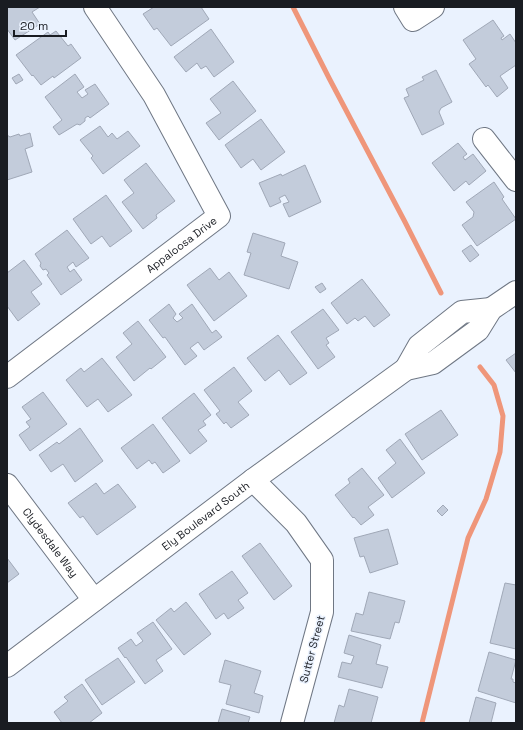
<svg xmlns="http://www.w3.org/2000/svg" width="523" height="730" font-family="'Space Grotesk',sans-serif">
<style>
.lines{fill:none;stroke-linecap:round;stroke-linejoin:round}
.stream{stroke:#ef967a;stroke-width:5}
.building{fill:#c3ccdb;stroke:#a0a8b7}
.minor-casing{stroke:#6f7784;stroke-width:24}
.major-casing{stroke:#6f7784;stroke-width:24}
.minor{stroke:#fff;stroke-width:22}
.major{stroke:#fff;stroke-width:22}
.labels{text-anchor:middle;stroke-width:3;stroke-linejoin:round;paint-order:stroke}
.street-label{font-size:11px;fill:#191c22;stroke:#eaf2fe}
</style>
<rect width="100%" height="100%" fill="#eaf2fe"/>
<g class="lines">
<g class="stream">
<path d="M293 7 329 78 405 222 441 293"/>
<path d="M422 723 468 538 486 499 500 452 503 416 494 385 480 367"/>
</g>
</g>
<g class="building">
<path d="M7 7H40L32 12 40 24 15 40 7 29Z"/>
<path d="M154 7H201L209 19 171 46 157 28 154 30 143 14Z"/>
<path d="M493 20 504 36 501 38 502 40 510 34 516 43V65L500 76 508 88 497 97 488 85 486 87 469 64 476 59 463 40Z"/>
<path d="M211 29 234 62 214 77 206 66 201 69 197 63 186 72 174 57Z"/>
<path d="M56 31 68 46 71 44 81 58 54 78 53 76 41 85 33 75 32 76 16 55 48 32 50 35Z"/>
<path d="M436 70 452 102 441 108 439 112 444 124 422 135 404 98 409 96 406 89 424 80 422 77Z"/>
<path d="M19 74 23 80 16 84 12 78Z"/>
<path d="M75 74 84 87 77 92 82 98 88 94 85 90 95 84 109 104 90 118 88 116 85 118V121L80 125 77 124 59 135 53 127 62 120 45 97Z"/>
<path d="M233 81 256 111 219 140 206 123 221 113 210 99Z"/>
<path d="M261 119 285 152 261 170 253 159 241 168 225 145Z"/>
<path d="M100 126 108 137 112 133 117 139 128 131 140 146 103 174 91 158 93 156 80 140Z"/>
<path d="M30 133 33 146 25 149 32 172 7 180V181V135L10 137 19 134 20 136Z"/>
<path d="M458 143 467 154 463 157 465 160 473 154 486 171 469 185 466 181 454 191 432 163Z"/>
<path d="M146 163 175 201 156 215 157 218 143 229 122 202 134 193 124 180Z"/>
<path d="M305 165 321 202 289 217 283 204 289 202 285 195 279 198 281 202 270 207 259 183 281 174 282 176Z"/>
<path d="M494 182 504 197 502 199 516 219 477 246 462 225 473 217 474 212 466 202Z"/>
<path d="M106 195 132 231 110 247 102 236 91 244 73 219Z"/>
<path d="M67 230 89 258 76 267 73 262 67 267 70 272 74 269 82 280 61 295 47 275 49 273 46 269 43 270 40 266 41 263 35 254Z"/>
<path d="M253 233 285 243 281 256 298 262 289 289 244 275 251 253 247 252Z"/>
<path d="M471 245 479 255 470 262 462 251Z"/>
<path d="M24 260 42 284 31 292 40 304 18 321 7 306V273Z"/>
<path d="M210 268 219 280 229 272 247 296 214 321 187 285Z"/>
<path d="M362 279 390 315 374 327 365 316 358 321 355 318 347 324 331 303Z"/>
<path d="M322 283 326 289 320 293 315 287Z"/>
<path d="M169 304 176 314 173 318 177 322 183 318 179 314 192 304 212 333 216 330 222 337 204 350 198 342 190 348 197 356 185 365 165 337 163 338 149 320Z"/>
<path d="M323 309 339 330 326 338 329 343 326 345 335 357 318 369 291 332Z"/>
<path d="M138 321 166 357 151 369 150 368 134 381 116 357 132 344 123 333Z"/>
<path d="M278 335 307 373 290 385 279 370 265 381 247 358Z"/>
<path d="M516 353V373L506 360Z"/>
<path d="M102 358 132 395 108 412 98 399 87 407 66 380 81 368 84 372Z"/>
<path d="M234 367 252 391 238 402 249 415 231 428 226 422 224 424 216 414 220 411 204 390Z"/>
<path d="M43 392 67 424 30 451 19 435 30 427 26 422 31 419 22 407Z"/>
<path d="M194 393 211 415 203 421 206 425 198 430 207 441 190 454 162 418Z"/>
<path d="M441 410 458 435 422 460 405 434Z"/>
<path d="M153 424 180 461 163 473 155 462 152 464 149 460 137 469 121 448Z"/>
<path d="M80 428 103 461 75 482 63 464 51 472 39 455 57 442 59 444Z"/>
<path d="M400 439 425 473 392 498 378 478 396 463 386 450Z"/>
<path d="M362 468 384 495 368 507 374 515 361 525 354 517 353 518 335 495 350 483 348 479Z"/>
<path d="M96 483 104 494 118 484 136 507 97 535 83 516 80 518 68 503Z"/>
<path d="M443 505 448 510 442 516 437 511Z"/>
<path d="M388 529 398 564 370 573 364 556 360 557 354 538Z"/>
<path d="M260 543 292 586 274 600 242 556Z"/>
<path d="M7 558 19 574 7 583Z"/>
<path d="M232 571 248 593 238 600 244 608 228 619 224 613 216 619 199 594Z"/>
<path d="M505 583 516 585V649L490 643Z"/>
<path d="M369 592 405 601 399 623 395 622 390 639 351 631 356 613 363 615Z"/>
<path d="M186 602 211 634 184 655 156 620 171 608 174 612Z"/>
<path d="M153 622 172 649 156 660 163 671 145 684 126 657 125 658 118 648 131 639 136 646 143 641 137 633Z"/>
<path d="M349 635 381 645 376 664 388 667 382 688 338 677 342 662 351 664 354 656 344 653Z"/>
<path d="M489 652 516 660 511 679H513V682L516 683V703L478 691Z"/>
<path d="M118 658 135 682 102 705 85 680Z"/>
<path d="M225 660 261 671 254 693 263 696 259 713 226 704 231 685 219 682Z"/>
<path d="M82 684 102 713 89 723H62L54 712 68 701 64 697Z"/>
<path d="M349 689 378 697 371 723H334L339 705 344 707Z"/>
<path d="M476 697 496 703 491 723H469Z"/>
<path d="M222 709 250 717 248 723H218Z"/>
</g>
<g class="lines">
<g class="minor-casing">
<g id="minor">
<path d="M405 7 413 20 433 7"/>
<path d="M484 139 516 180"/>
<path id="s1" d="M7 377 219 216 154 95 95 7"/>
<path d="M253 480 296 523 322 560V612L292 723"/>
<path id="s2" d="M7 485 94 600"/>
</g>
</g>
<g class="major-casing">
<g id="major">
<path d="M406 369 419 346 462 312 491 309"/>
<path id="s3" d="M7 666 253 480 406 369 433 363 478 330 491 309 516 292"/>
</g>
</g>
<use href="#minor" class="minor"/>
<use href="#major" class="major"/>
</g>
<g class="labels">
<g class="street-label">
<text dy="4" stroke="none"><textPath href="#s1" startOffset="219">Appaloosa Drive</textPath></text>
<text dy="4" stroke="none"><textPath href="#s3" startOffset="249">Ely Boulevard South</textPath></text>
<text dy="4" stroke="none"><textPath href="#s2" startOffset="72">Clydesdale Way</textPath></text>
<text transform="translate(312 649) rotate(-75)" y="4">Sutter Street</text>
</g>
</g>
<rect width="523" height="730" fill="none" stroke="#191c22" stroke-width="16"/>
<path d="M14 30v6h52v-6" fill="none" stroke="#191c22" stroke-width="2"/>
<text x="20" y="30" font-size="12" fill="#191c22" stroke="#eaf2fe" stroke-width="3" paint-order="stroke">20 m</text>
</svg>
